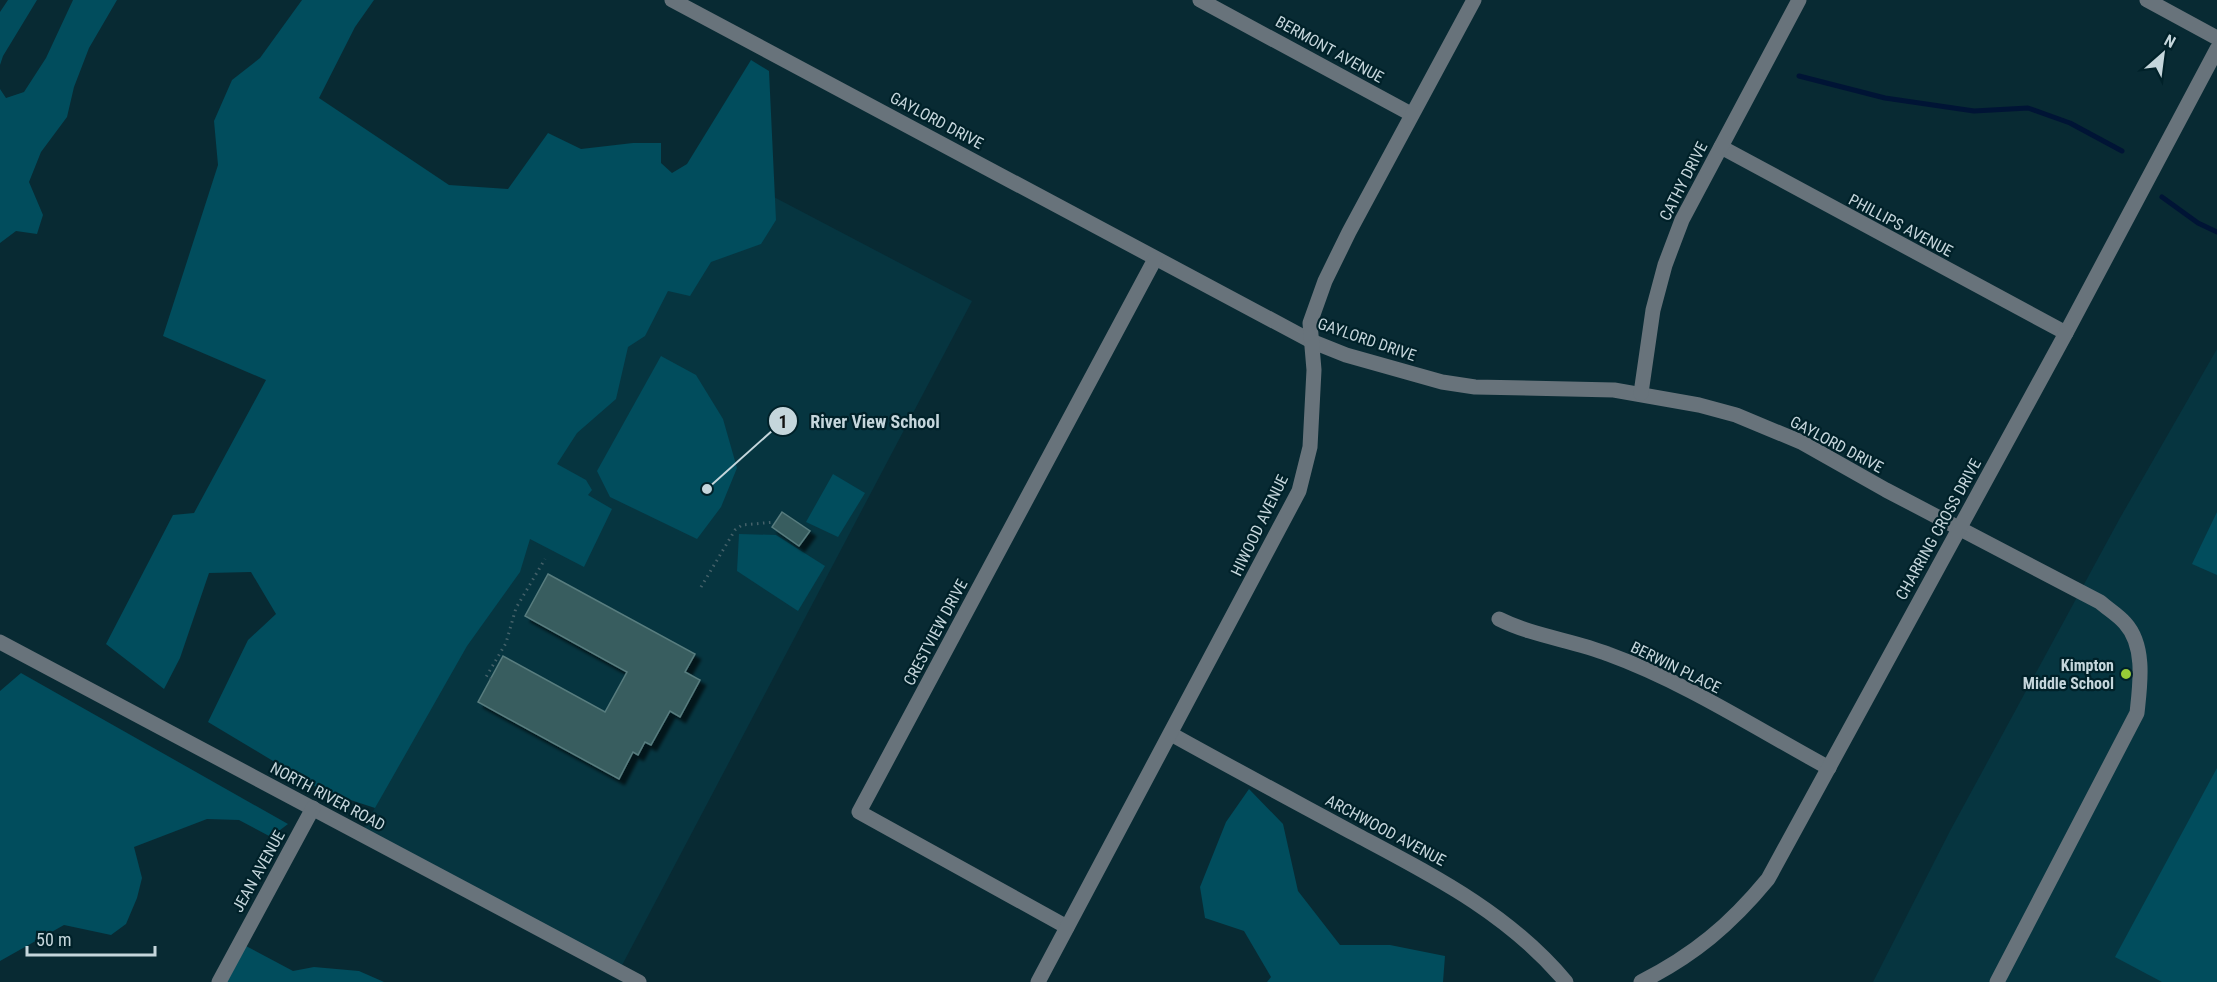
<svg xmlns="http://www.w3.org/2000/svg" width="2217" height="982" font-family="'Roboto Condensed',sans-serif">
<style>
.built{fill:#063540}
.green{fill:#014d5d}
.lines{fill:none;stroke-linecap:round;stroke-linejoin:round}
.stream{stroke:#001435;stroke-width:5}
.building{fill:#395d5f;stroke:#587d7f;stroke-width:1.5;filter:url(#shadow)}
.path{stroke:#446169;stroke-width:3;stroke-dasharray:1.5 4.5;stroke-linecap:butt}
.minor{stroke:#68737b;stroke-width:15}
.poi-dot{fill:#98cb37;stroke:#002129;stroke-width:2}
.labels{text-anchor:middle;stroke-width:4.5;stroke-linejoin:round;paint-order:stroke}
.street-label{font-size:16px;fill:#c5d6dc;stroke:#002129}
.poi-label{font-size:16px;font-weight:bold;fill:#c5d6dc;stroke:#002129;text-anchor:end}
.leader{fill:none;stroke:#c5d6dc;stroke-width:2}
.callout-dot{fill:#c5d6dc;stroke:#002129;stroke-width:2}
.mark-label{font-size:18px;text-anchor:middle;font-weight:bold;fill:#111}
.callout-label{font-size:18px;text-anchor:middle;font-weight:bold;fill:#c5d6dc;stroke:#002129;stroke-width:4.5;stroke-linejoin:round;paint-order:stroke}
</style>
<defs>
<filter id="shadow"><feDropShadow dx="5.5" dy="5.5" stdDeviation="1.5" flood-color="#0009"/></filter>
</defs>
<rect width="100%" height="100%" fill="#082a33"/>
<g class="built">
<path d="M713 165 972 301 619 971 361 834Z"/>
<path d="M2217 349V982H1873L1950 831 2120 518Z"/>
</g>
<g class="green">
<path d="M8 0H37L3 56 0 65V12Z"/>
<path d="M73 0H117L89 48 74 87 67 117 41 152 29 182 43 215 37 234 16 231 0 243V89L6 98 24 92 46 58Z"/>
<path d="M302 0H374L355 27 319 98 449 185 508 189 548 133 581 149 633 143H661V163L672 173 687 164 751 60 769 71 776 220 761 244 711 262 690 296 668 291 645 336 628 347 616 399 577 433 557 464 586 480 592 490 588 495 612 509 584 567 530 539 520 572 467 646 375 808 323 791 208 722 248 640 276 614 251 572 209 573 180 658 164 689 106 644 173 515 194 513 266 380 163 336 218 165 214 121 232 80 260 58Z"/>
<path d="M661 356 696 375 723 419 737 468 721 507 697 539 610 497 597 471Z"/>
<path d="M833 474 865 493 838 537 806 522Z"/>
<path d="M2217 512V575L2192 564Z"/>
<path d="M739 534 776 535 825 566 798 611 737 571Z"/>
<path d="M21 673 288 824 271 837 239 820 207 819 134 847 142 878 137 898 126 924 111 935 64 925 0 961V691Z"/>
<path d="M2217 768V982H2162L2115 957Z"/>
<path d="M1249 789 1283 824 1298 891 1340 945H1390L1445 956 1443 982H1267L1271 977 1244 931 1205 918 1200 887 1226 822Z"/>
<path d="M246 946 293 971 314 967 359 971 384 982H227Z"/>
</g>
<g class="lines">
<g class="stream">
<path d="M1799 76 1885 98 1974 111 2028 108 2070 123 2122 151"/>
<path d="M2162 197 2198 223 2217 232"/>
</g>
</g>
<g class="building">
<path d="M782 512 810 531 799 546 772 527Z"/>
<path d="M548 574 695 654 685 672 700 680 680 717 670 711 651 745 645 742 638 755 633 752 619 779 478 702 503 656 605 712 627 672 525 616Z"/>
</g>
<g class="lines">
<g class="path">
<path d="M701 587 735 530 742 525 775 522"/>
<path d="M491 679 486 677 506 643 516 608 545 559"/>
</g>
<g class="minor">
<path d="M672 0 1311 341 1346 355 1442 382 1475 387 1614 390 1699 405 1736 415 1801 442 1886 490 2100 602C2108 609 2118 615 2125 623 2146 646 2140 685 2137 713L1997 982"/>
<path d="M1200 0 1411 114"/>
<path d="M2147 0 2217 38"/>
<path d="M1721 147 2066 333"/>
<path d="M1641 393 1653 310 1665 265 1682 220 1799 0"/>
<path d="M1499 619C1533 636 1572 640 1608 654 1685 682 1757 729 1829 768"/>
<path d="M0 642 639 982"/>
<path d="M1171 734C1232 768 1294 801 1355 834 1434 876 1508 913 1566 982"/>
<path d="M1067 927 859 812 1155 259"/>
<path d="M219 982 313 808"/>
<path d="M1038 982 1299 491 1310 447 1314 370 1310 323 1325 281 1349 232 1474 0"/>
<path d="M1641 982C1694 955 1730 925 1768 879L2066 333 2217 49"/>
</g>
</g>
<circle class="poi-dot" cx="2126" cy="674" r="6"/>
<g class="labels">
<g class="street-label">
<text transform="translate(1330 49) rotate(29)" y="6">BERMONT AVENUE</text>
<text transform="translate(937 120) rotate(28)" y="6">GAYLORD DRIVE</text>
<text transform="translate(1683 181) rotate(-63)" y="6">CATHY DRIVE</text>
<text transform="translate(1901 225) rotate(28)" y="6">PHILLIPS AVENUE</text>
<text transform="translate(1367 339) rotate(19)" y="6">GAYLORD DRIVE</text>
<text transform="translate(1837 444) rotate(28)" y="6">GAYLORD DRIVE</text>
<text transform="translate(1259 525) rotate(-64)" y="6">HIWOOD AVENUE</text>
<text transform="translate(1938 529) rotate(-61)" y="6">CHARRING CROSS DRIVE</text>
<text transform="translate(935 632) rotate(-62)" y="6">CRESTVIEW DRIVE</text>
<text transform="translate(1676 667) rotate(26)" y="6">BERWIN PLACE</text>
<text transform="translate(328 796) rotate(28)" y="6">NORTH RIVER ROAD</text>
<text transform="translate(1386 830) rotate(28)" y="6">ARCHWOOD AVENUE</text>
<text transform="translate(258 871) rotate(-61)" y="6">JEAN AVENUE</text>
</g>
<g class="poi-label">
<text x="2114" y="671">Kimpton<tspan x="2114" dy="18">Middle School</tspan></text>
</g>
</g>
<path class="leader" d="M707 489L783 421"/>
<g class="callout-dot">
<circle cx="707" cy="489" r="6"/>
<circle cx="783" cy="421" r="15"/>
</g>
<g class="mark-label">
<text x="783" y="428">1</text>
</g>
<g class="callout-label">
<text x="875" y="428">River View School</text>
</g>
<g transform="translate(2163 54) rotate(28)" stroke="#002129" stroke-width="4.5" paint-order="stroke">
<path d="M0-4.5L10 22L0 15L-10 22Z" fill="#c5d6dc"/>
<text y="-9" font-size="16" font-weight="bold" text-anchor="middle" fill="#c5d6dc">N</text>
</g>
<path d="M27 946v9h128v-9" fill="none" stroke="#c5d6dc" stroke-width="3"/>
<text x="36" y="946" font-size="18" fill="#c5d6dc" stroke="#002129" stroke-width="4.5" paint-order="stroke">50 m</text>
</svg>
